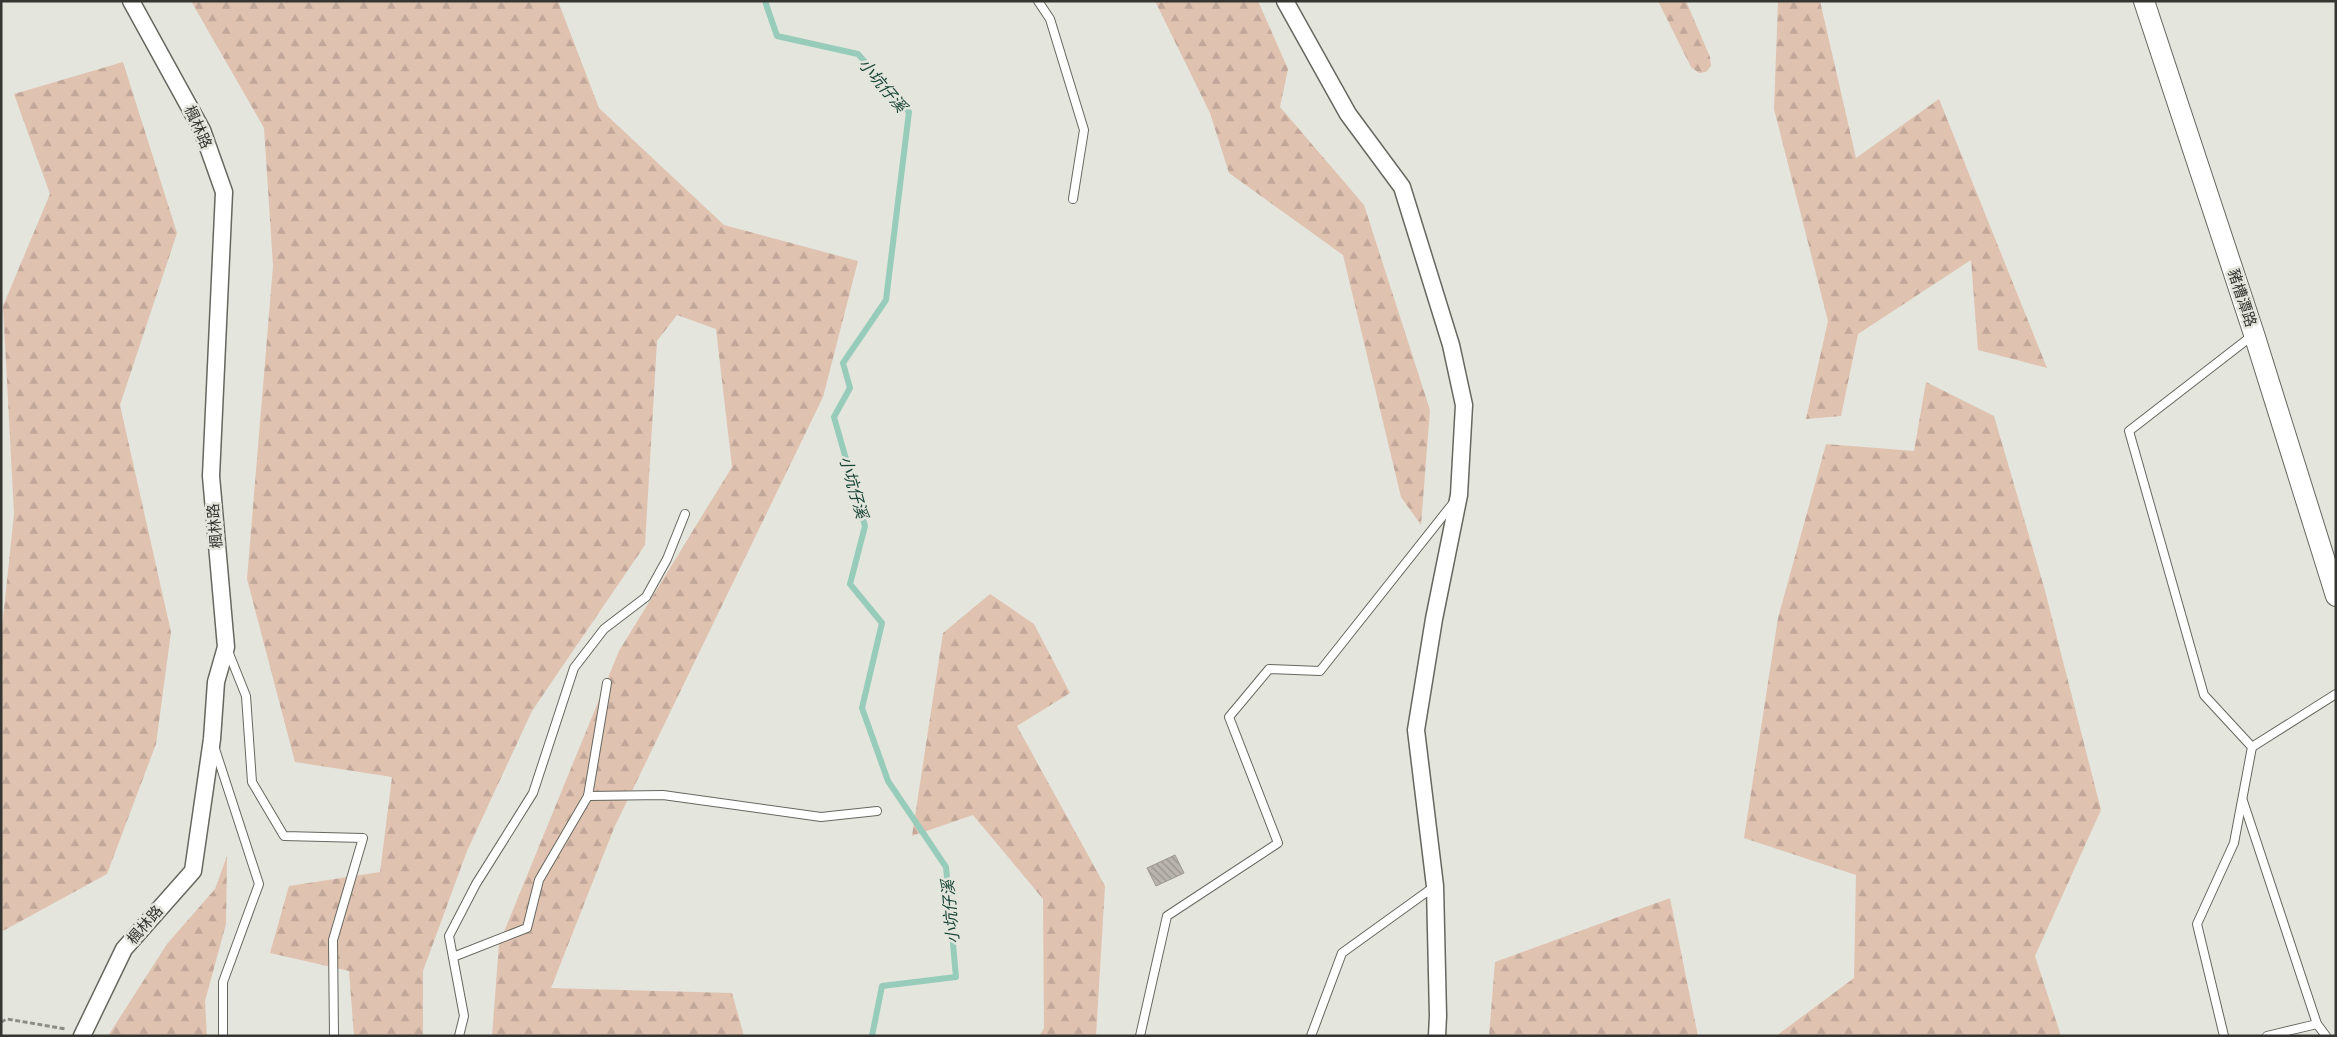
<svg xmlns="http://www.w3.org/2000/svg" width="2337" height="1037" font-family="'Roboto Condensed','Noto Sans TC',sans-serif">
<style>
.forest{fill:url(#forest-firs)}
.lines{fill:none;stroke-linecap:round;stroke-linejoin:round}
.stream{stroke:#97ccba;stroke-width:6}
.building{fill:url(#building-back-hatch);stroke:#9c9890}
.service-casing{stroke:#66675f;stroke-width:10}
.minor-casing{stroke:#66675f;stroke-width:19}
.tertiary-casing{stroke:#66675f;stroke-width:22}
.path{stroke:#8c8d87;stroke-width:3;stroke-dasharray:5 2.5;stroke-linecap:butt}
.service{stroke:#fff;stroke-width:8}
.minor{stroke:#fff;stroke-width:16}
.tertiary{stroke:#fff;stroke-width:20}
.labels{text-anchor:middle;stroke-width:5;stroke-linejoin:round;paint-order:stroke}
.street-label{font-size:15px;fill:#353632;stroke:#e4e5dc}
.water-label{font-size:16px;font-style:italic;fill:#174437;stroke:#e4e5dc}
</style>
<defs>
<pattern id="forest-firs" width="22" height="20" patternUnits="userSpaceOnUse" patternTransform="scale(1.25)"><rect width="22" height="20" fill="#e0c2b1"/><path d="M5 1l3.5 6h-7zM16 11l3.5 6h-7z" fill="#c1a799"/></pattern>
<pattern id="building-back-hatch" width="6" height="6" patternUnits="userSpaceOnUse" patternTransform="scale(1.25)"><rect width="6" height="6" fill="#b9b5ad"/><path d="M-1 5l2 2M0 0l6 6M5-1l2 2" fill="none" stroke="#97948d"/></pattern>
</defs>
<rect width="100%" height="100%" fill="#e4e5dc"/>
<g class="forest">
<path d="M191 1H558L599 108 724 225 858 261 823 397 614 828 551 988 732 993 744 1036H492L499 944 619 651 732 467 716 329 677 315 657 341 645 545 532 711 467 851 423 971V1036H354L349 971 270 953 289 886 380 872 392 777 295 762 247 579 273 266 264 128Z"/>
<path d="M1155 1H1258L1288 69 1280 107 1364 205 1430 410 1421 525 1401 497 1343 255 1229 173 1210 113Z"/>
<path d="M1658 1H1686L1710 57 1711 66 1706 72 1699 73 1691 67Z"/>
<path d="M1778 1H1820L1856 158 1939 99 2047 368 1978 350 1971 260 1858 334 1841 416 1806 419 1828 321 1774 109Z"/>
<path d="M123 62 177 233 120 405 171 632 156 744 107 874 1 932V638L14 514 3 306 50 194 14 94Z"/>
<path d="M1926 382 1994 416 2044 587 2101 810 2035 956 2061 1036H1776L1854 978 1856 875 1744 838 1778 618 1826 444 1914 451Z"/>
<path d="M990 594 1034 624 1070 693 1017 726 1105 886 1096 1036H1039L1044 1028 1043 899 973 815 912 836 943 633Z"/>
<path d="M227 856 226 924 205 1001 207 1036H108L167 944 215 889Z"/>
<path d="M1670 898 1698 1036H1489L1495 962Z"/>
</g>
<g class="lines">
<path class="stream" d="M765 1 777 36 858 54 909 112 886 300 843 363 850 388 834 417 865 526 850 584 882 623 862 708 888 781 946 867 956 977 882 986 872 1036"/>
</g>
<path class="building" d="M1175 855 1184 873 1156 886 1147 868Z"/>
<g class="lines">
<g class="service-casing">
<g id="service">
<path d="M1038 1 1050 19 1084 130 1073 199"/>
<path d="M228 651 246 696 252 782 284 836 363 838 333 940 334 1036"/>
<path d="M2252 747 2336 694"/>
<path d="M215 749 259 884 223 982V1036"/>
<path d="M588 796 663 795 821 817 877 811"/>
<path d="M2243 801 2317 1024"/>
<path d="M453 957 527 928 539 880 588 796 607 683"/>
<path d="M459 1036 464 1016 449 936 476 884 533 793 574 668 604 629 646 597 667 559 685 514"/>
<path d="M1140 1036 1167 916 1278 843 1229 717 1269 669 1320 671 1454 502"/>
<path d="M1311 1036 1342 953 1435 886"/>
<path d="M2224 1036 2197 924 2234 843 2252 747 2204 695 2129 431 2253 335"/>
<path d="M2267 1036 2317 1024 2326 1036"/>
</g>
</g>
<g class="minor-casing">
<g id="minor">
<path d="M1285 1 1348 114 1402 187 1451 345 1464 405 1459 495 1434 619 1416 730 1435 886 1438 1016 1437 1036"/>
<path d="M82 1036 124 949 193 871 212 739 216 682 226 647 211 476 224 192 202 130 131 1"/>
</g>
</g>
<g class="tertiary-casing">
<path id="tertiary" d="M2144 1 2254 334 2336 596"/>
</g>
<path class="path" d="M1 1022 7 1019 66 1029"/>
<use href="#service" class="service"/>
<use href="#minor" class="minor"/>
<use href="#tertiary" class="tertiary"/>
</g>
<g class="labels">
<g class="street-label">
<text transform="translate(198 127) rotate(66)" y="5">楓林路</text>
<text transform="translate(2242 298) rotate(72)" y="5">豬槽潭路</text>
<text transform="translate(215 526) rotate(-95)" y="5">楓林路</text>
<text transform="translate(145 925) rotate(-49)" y="5">楓林路</text>
</g>
<g class="water-label">
<text transform="translate(883 85) rotate(50)" y="6">小坑仔溪</text>
<text transform="translate(854 487) rotate(74)" y="6">小坑仔溪</text>
<text transform="translate(950 912) rotate(-95)" y="6">小坑仔溪</text>
</g>
</g>
<rect width="2337" height="1037" fill="none" stroke="#353632" stroke-width="5"/>
</svg>
